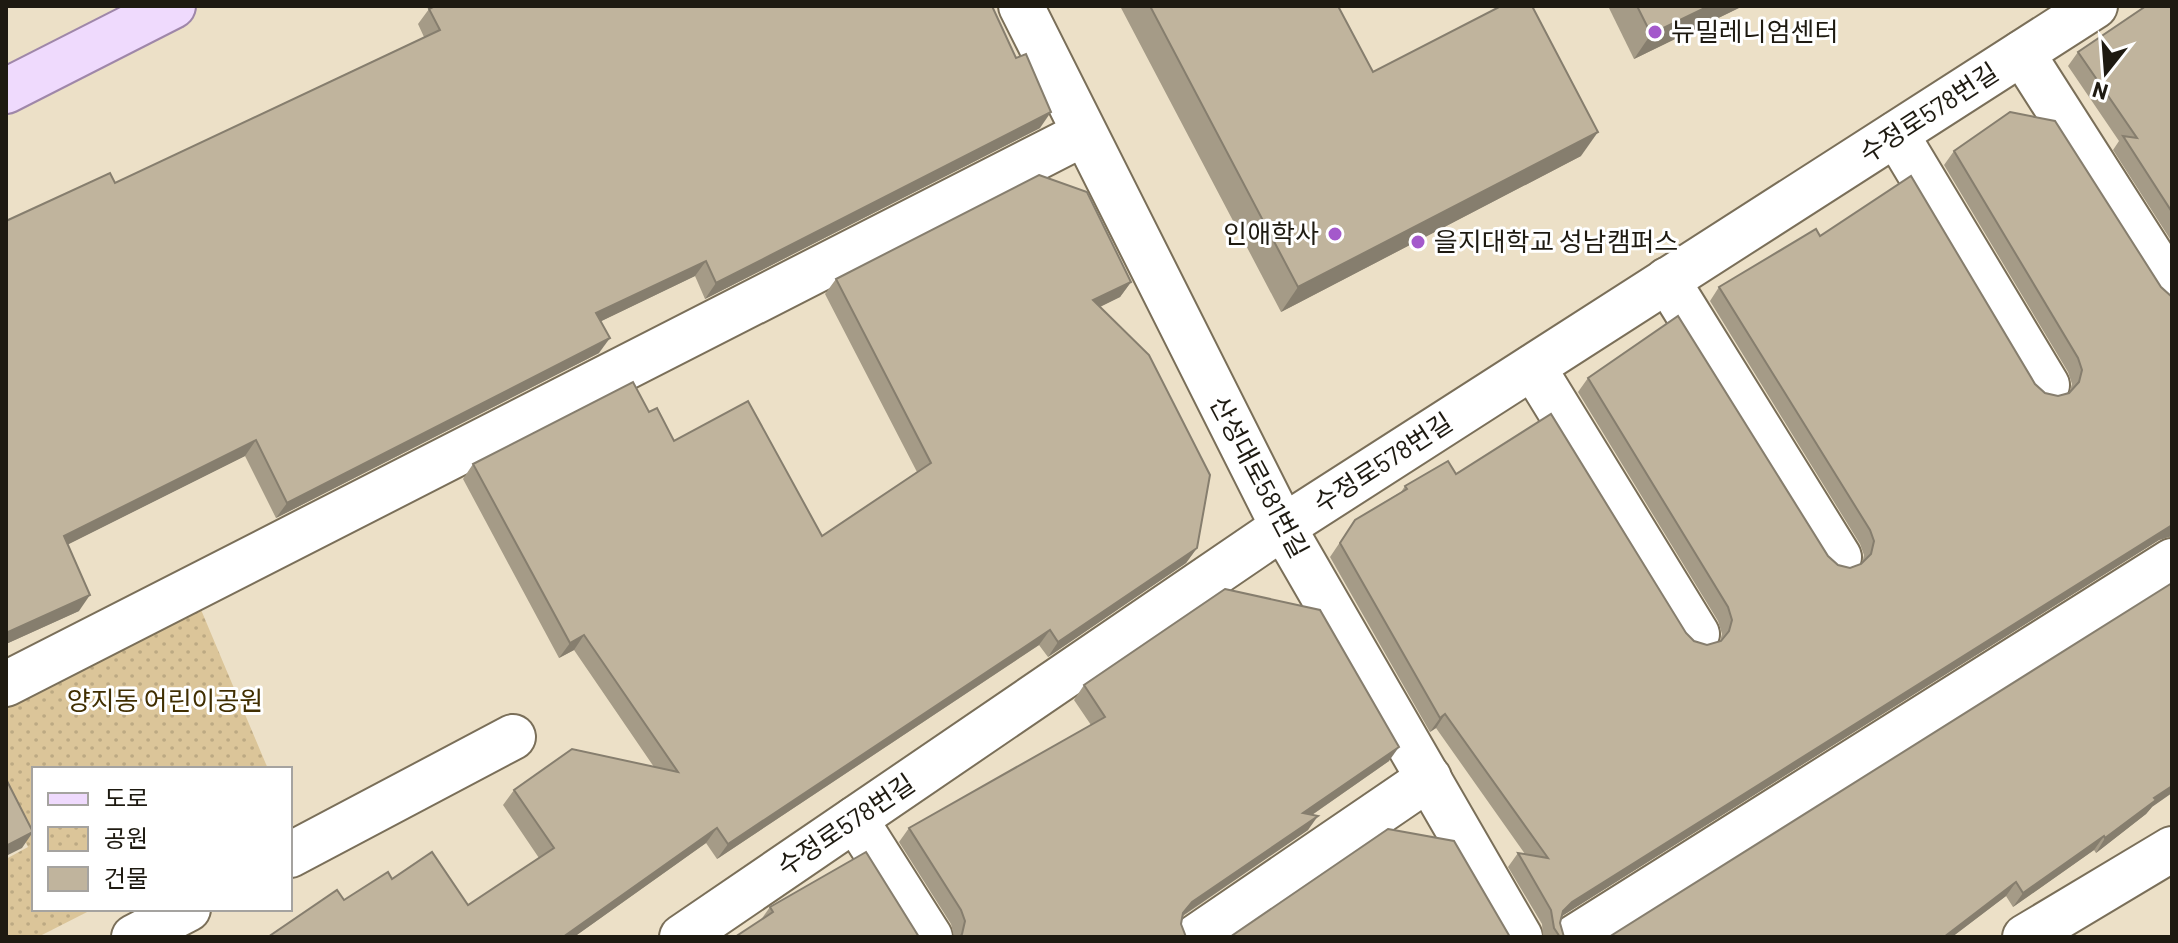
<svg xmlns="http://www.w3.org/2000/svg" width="2178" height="943" font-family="Barlow,'Noto Sans KR',sans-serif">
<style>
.park{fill:url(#park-dots)}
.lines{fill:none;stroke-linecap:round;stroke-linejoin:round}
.minor-casing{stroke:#7a6f59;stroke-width:48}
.major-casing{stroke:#9f87a9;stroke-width:48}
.minor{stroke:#fff;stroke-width:44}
.major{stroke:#efdafd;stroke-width:44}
.wall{fill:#a59b87}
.shaded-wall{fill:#867e6e}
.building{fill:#c0b49d;stroke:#867e6e;stroke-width:2}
.poi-dot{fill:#a459cb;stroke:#fff;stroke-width:3}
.labels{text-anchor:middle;stroke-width:6;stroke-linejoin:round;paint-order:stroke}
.poi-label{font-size:26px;fill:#1e1a11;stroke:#fff;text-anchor:start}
.street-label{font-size:26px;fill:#1e1a11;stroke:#fff}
.park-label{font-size:26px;fill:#402e01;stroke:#fff}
</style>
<defs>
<pattern id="park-dots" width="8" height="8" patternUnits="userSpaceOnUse" patternTransform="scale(2)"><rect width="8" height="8" fill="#dbc599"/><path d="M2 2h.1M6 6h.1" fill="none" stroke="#bca983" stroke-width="1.8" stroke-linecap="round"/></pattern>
</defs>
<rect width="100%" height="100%" fill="#ece0c7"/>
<path class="park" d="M199 605 268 769H34V909H93L38 937H6V859L28 847 6 799V707Z"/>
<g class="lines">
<g class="minor-casing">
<g id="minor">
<path d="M1021 6 1283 527 1520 937"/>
<path d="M2022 53 2172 288"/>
<path d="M1896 134 2047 385"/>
<path d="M1667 280 1839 557"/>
<path d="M1533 367 1697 634"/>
<path d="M6 684 1083 134"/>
<path d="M855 819 930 937"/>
<path d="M290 855 513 737"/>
<path d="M134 937 188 909"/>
<path d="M682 937 1283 527 2095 6"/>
<path d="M1196 937 1429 778"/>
<path d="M1575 937 2172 561"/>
<path d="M2025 937 2172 849"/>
</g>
</g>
<g class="major-casing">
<path id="major" d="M6 91 173 6"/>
</g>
<use href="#minor" class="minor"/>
<use href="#major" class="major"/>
</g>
<g class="wall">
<path d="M1120 6H1338L1373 72 1581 156 1281 312Z"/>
<path d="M1608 6H1743L1634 59Z"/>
<path d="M2172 6V242L2113 150 2119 141 2068 66 2078 52Z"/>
<path d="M429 9 1040 128 705 299 695 276 601 321 599 353 276 518 245 456 68 544 79 611 6 644 115 183 424 37 418 24Z"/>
<path d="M2010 112 2172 536 2159 540 1562 916 1560 923 1564 937H1543L1542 924 1508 867 1518 853 1525 854 1436 728 1430 732 1330 557 1355 520 1401 492 1405 486 1456 474 1686 633 1694 641 1707 645 1720 641 1722 634 1718 621 1578 392 1588 378 1828 556 1838 565 1850 568 1862 564 1864 555 1860 544 1710 301 1719 287 1820 236 2035 384 2045 393 2058 396 2069 393 2072 384 2068 372 1944 165 1954 151Z"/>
<path d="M836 279 1131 282 1120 297 1100 307 1197 548 1186 563 1048 657 1039 645 717 859 706 843 574 937H268L344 900 392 879 468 905 539 858 503 805 514 790 654 767 574 650 559 658 463 479 473 464 649 412 674 441 822 536 917 472 825 294Z"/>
<path d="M1084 685 1389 761 1312 815 1308 830 1183 916 1181 924 1186 937H954L951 924 899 842 909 828 1091 725 1074 700Z"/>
<path d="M2152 807 2146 814 2096 853 2094 850 2013 907 2006 896 1952 937H1609Z"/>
<path d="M866 852 760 921 770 907Z"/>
</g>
<g class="shaded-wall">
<path d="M1709 6H1743L1634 59 1651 34Z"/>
<path d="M1051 112 1040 128 705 299 716 283Z"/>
<path d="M1598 132 1581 156 1281 312 1298 287Z"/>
<path d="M706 261 695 276 585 329 596 313Z"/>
<path d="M1131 282 1120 297 1083 315 1093 300Z"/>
<path d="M610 338 599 353 276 518 287 503Z"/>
<path d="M256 440 245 456 53 552 64 536Z"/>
<path d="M2169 525H2172V536L2159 540 1562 916 1563 911 1572 902Z"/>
<path d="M1197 548 1186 563 1048 657 1058 642Z"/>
<path d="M90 595 79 611 6 644V633Z"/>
<path d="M1050 630 1039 645 717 859 728 844Z"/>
<path d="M584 635 574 650 559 658 570 643Z"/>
<path d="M1445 714 1436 728 1430 732 1440 718Z"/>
<path d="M1399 747 1389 761 1293 828 1303 813Z"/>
<path d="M2172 786V793L2152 807 2146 814 2096 853 2105 838 2154 798Z"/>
<path d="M1318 816 1308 830 1182 916 1173 927 1192 902Z"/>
<path d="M717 828 706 843 574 937H563Z"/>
<path d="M33 832 22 848 6 856V846Z"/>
<path d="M2104 836 2094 850 2013 907 2023 893Z"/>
<path d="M2016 882 2006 896 1952 937H1944Z"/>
</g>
<g class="building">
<path d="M435 6H992L1016 58 1026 54 1051 112 716 283 706 261 596 313 610 338 287 503 256 440 64 536 90 595 6 633V221L110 173 115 183 440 30 429 9Z"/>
<path d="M1150 6H1338L1373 72 1501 6H1532L1598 132 1298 287Z"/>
<path d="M1637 6H1709L1651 34Z"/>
<path d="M2146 6H2172V212L2123 136 2137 138 2078 52Z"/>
<path d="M2010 112 2055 121 2161 287 2172 297V525L1572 902 1563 911 1560 923 1564 937H1560L1554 928 1551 910 1518 853 1548 858 1445 714 1440 718 1340 543 1355 520 1407 489 1405 486 1448 461 1456 474 1551 414 1686 633 1694 641 1707 645 1721 641 1729 631 1732 620 1728 607 1588 378 1678 316 1828 556 1838 565 1850 568 1861 564 1871 554 1874 541 1870 530 1719 287 1816 229 1820 236 1911 176 2035 384 2045 393 2058 396 2069 393 2079 382 2082 370 2078 358 1954 151Z"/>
<path d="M1039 175 1087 192 1131 282 1093 300 1149 355 1210 475 1197 548 1058 642 1050 630 728 844 717 828 563 937H268L337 890 344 900 388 872 392 879 432 852 468 905 554 848 514 790 572 749 678 772 584 635 570 643 473 464 633 382 649 412 657 408 674 441 748 401 822 536 931 463 836 279Z"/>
<path d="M2172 583V786L2154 798 2156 800 2105 838 2104 836 2023 893 2016 882 1944 937H1609Z"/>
<path d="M1225 589 1320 610 1399 747 1303 813 1318 816 1192 902 1183 913 1181 924 1186 937H960L962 934 965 921 961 910 909 828 1105 717 1084 685Z"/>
<path d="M6 779 33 832 6 846Z"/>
<path d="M1388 829 1454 841 1510 937H1230Z"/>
<path d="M866 852 919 937H735L773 912 770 907Z"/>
</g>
<g class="poi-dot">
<circle cx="1655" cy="32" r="8"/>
<circle cx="1335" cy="234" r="8"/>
<circle cx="1418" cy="242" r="8"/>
</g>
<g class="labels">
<g class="poi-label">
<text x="1671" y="41">뉴밀레니엄센터</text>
<text x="1319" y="243" text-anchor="end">인애학사</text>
<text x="1434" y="251">을지대학교 성남캠퍼스</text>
</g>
<g class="street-label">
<text transform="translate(1929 113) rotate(-33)" y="9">수정로578번길</text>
<text transform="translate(1383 463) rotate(-33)" y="9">수정로578번길</text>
<text transform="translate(1259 477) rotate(62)" y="9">산성대로581번길</text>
<text transform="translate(846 825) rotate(-34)" y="9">수정로578번길</text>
</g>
<g class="park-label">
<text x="165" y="710">양지동 어린이공원</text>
</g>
</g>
<rect width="2178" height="943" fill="none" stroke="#1e1a11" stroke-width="16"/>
<rect x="32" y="767" width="260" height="144" fill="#ffffff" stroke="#a5a3a0" stroke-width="2"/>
<rect x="48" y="793" width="40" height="12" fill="#efdafd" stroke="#a5a3a0" stroke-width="2"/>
<text x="104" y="807" font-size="24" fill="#1e1a11">도로</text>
<rect x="48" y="827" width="40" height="24" fill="url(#park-dots)" stroke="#a5a3a0" stroke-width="2"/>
<text x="104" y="847" font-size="24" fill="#1e1a11">공원</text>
<rect x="48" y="867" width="40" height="24" fill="#c0b49d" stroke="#a5a3a0" stroke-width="2"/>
<text x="104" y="887" font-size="24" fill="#1e1a11">건물</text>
<g transform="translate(2106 72) rotate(197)" stroke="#ffffff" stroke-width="6" paint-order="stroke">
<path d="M0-6L14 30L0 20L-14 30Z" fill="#1e1a11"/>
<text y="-12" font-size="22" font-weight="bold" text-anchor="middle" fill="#1e1a11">N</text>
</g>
</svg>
